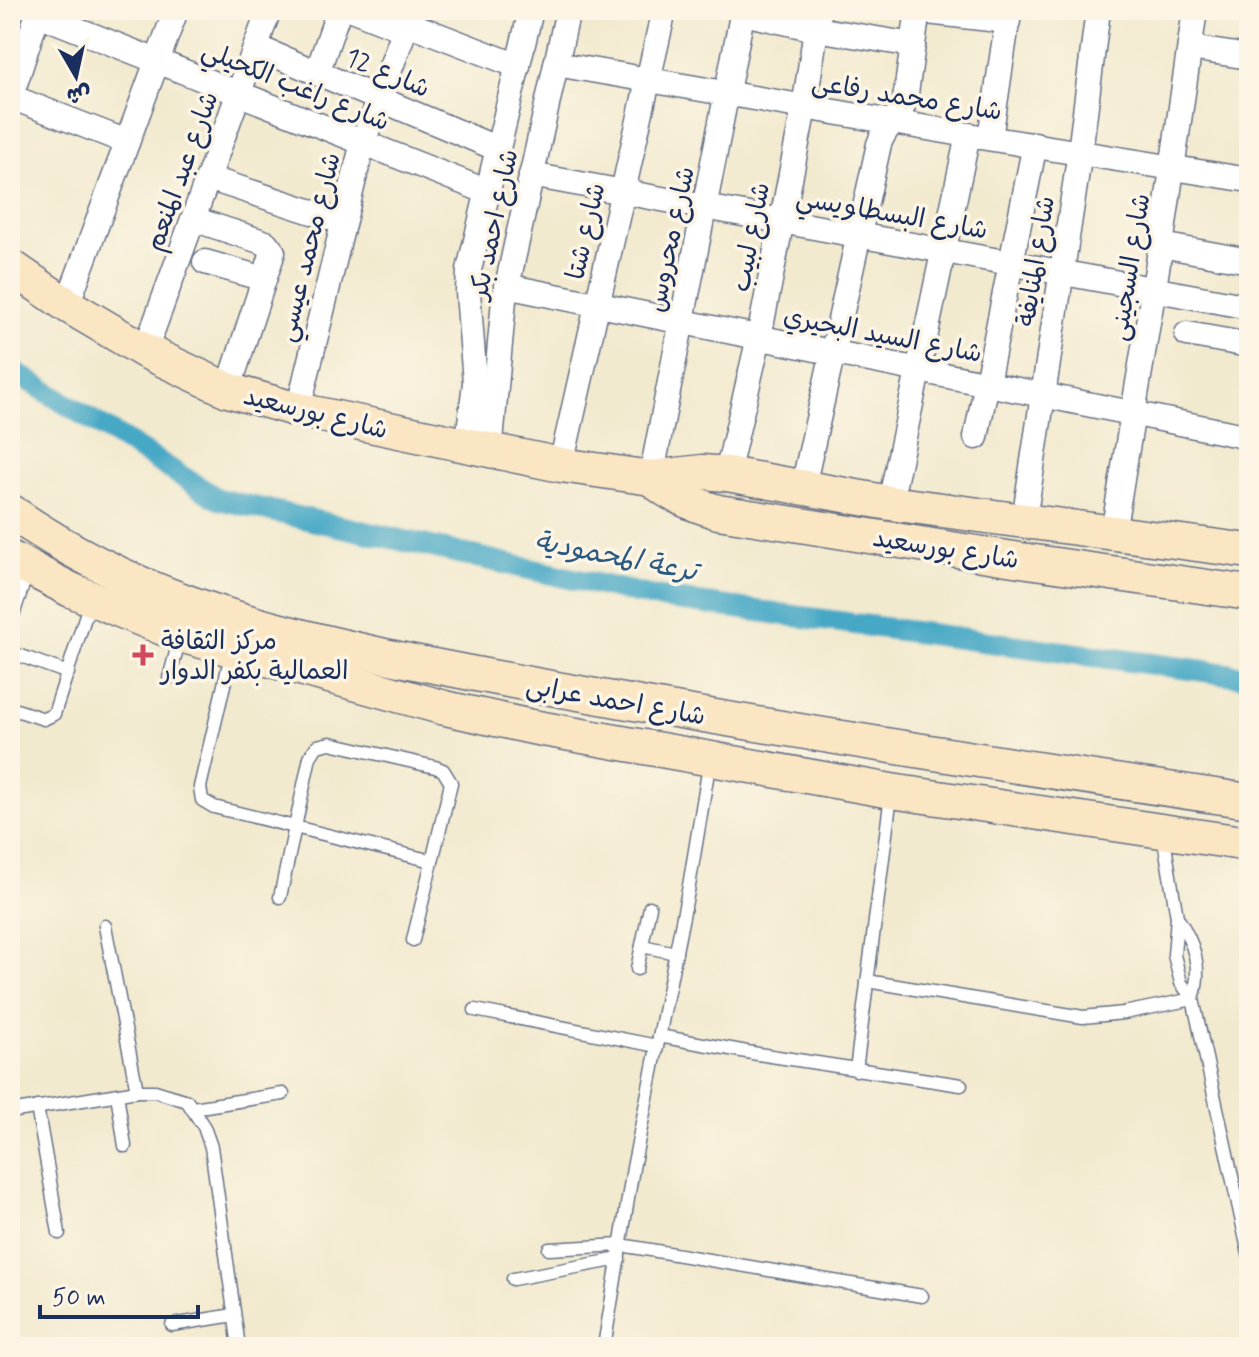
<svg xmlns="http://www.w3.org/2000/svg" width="1259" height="1357" font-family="Mynerve,'Playpen Sans Arabic',sans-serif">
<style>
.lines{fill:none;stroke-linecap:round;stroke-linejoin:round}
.canal{stroke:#47a8c6;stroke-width:22}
.lane-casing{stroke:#667086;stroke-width:15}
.street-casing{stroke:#667086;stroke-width:27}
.secondary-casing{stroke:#667086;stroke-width:37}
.lane{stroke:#fff;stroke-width:12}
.street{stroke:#fff;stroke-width:24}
.secondary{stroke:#fbe6c4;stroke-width:34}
.poi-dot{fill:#d1495b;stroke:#fcf5e5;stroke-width:3}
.labels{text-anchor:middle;stroke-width:7;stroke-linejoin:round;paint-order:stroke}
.street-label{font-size:26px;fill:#1b2f5e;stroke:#fcf5e5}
.poi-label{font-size:26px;fill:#1b2f5e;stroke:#fcf5e5;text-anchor:start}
.water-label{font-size:28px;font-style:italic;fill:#2a5982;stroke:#fcf5e5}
</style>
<rect width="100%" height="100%" fill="#fcf5e5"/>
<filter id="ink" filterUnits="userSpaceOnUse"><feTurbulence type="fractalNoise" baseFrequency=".0125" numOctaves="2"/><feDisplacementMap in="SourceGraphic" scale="16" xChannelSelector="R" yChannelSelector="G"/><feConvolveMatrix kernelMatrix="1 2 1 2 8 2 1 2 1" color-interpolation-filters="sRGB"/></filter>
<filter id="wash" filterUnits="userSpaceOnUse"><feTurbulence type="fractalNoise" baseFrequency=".006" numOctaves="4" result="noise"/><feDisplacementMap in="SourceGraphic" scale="32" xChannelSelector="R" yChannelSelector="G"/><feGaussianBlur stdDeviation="1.8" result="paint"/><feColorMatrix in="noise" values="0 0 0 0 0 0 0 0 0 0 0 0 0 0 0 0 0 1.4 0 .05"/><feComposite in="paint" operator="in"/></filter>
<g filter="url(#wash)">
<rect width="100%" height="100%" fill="#f2eacf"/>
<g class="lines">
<path class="canal" d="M10 369 218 499 654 597 1249 677"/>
</g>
</g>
<g filter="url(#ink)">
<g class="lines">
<g class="lane-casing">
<g id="lane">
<path d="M10 624 28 570"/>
<path d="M232 651 200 787 202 800 214 807 432 861"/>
<path d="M10 652 68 673"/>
<path d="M169 678 180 638"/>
<path d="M10 708 44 719 54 714 90 602"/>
<path d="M1163 834 1177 917 1174 955 1181 983 1193 999 1249 1254"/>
<path d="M280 897 310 757 317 746 330 743 435 767 443 770 451 783 413 940"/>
<path d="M1177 917C1194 943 1203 968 1193 999"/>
<path d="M105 926 137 1091"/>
<path d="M642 946 676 953"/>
<path d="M637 969 650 907"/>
<path d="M867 981 1083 1017 1124 1013 1193 999"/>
<path d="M475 1010 657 1046"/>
<path d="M659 1036 758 1054 961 1085"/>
<path d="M856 1070 891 795"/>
<path d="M117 1094 125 1146"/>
<path d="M37 1107 59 1233"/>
<path d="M193 1108 283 1094"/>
<path d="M10 1112 137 1091H155L187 1101 204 1127 211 1147 239 1347"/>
<path d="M549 1249 621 1245 922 1296"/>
<path d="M513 1279 619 1259"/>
<path d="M172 1325 234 1315"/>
<path d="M604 1347 633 1168 689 886 710 760"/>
</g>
</g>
<g class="street-casing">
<g id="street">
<path d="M354 10 405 30"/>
<path d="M918 11 1008 21"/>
<path d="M743 13 816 29 913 45"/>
<path d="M38 14 488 192"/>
<path d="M407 23 518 66"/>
<path d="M256 47 498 149"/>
<path d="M1190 48 1249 57"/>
<path d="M556 64 968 135 1249 180"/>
<path d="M317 73 339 10"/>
<path d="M11 97 127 142"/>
<path d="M10 99 39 10"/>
<path d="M990 138 1009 10"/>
<path d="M531 175 1244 306"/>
<path d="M208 178 343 222"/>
<path d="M193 219 266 243 273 252 228 390"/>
<path d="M1161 245 1249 261"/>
<path d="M205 262 264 279"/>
<path d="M506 286 1249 437"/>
<path d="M67 305 176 10"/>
<path d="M1187 334 1249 345"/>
<path d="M145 351 269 10"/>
<path d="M298 410 363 142 412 10"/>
<path d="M976 437 1035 144"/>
<path d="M467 447 475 383 468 292 469 270 531 10"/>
<path d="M490 452 504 300 568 10"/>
<path d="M561 465 664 10"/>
<path d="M727 474 759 337 804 108 819 10"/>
<path d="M651 478 743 10"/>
<path d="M803 487 879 144C887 122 899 121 905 100L918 10"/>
<path d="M890 503 968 135"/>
<path d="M1024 520 1080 152 1098 10"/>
<path d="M1113 533 1161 245 1195 10"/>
</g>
</g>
<g class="secondary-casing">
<g id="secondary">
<path d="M10 266 67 305 145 351 228 390 298 410 561 465 651 478 702 472 727 474 890 503 1249 551"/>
<path d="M651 478C671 496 693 504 718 512L1014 559 1249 593"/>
<path d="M10 511C129 594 245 625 385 656 476 675 566 691 657 707 854 741 1051 772 1249 801"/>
<path d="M10 558 71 590 180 635 445 708 532 727 891 791 1249 844"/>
</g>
</g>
<use href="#lane" class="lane"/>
<use href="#street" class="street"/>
<use href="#secondary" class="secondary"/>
</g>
</g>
<path class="poi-dot" d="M139 643h8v8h8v8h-8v8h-8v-8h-8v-8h8z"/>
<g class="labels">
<g class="street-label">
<text transform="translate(388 72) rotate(23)" y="9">شارع 12</text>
<text transform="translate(296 85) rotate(22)" y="9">شارع راغب الكحيلي</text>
<text transform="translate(907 96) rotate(9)" y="9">شارع محمد رفاعى</text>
<text transform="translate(181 171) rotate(-70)" y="9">شارع عبد المنعم</text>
<text transform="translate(892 213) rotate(10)" y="9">شارع البسطاويسي</text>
<text transform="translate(493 224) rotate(-78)" y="9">شارع احمد بكر</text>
<text transform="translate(585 231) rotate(-77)" y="9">شارع شتا</text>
<text transform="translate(750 237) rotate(-79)" y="9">شارع لبيب</text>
<text transform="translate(670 239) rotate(-78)" y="9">شارع محروس</text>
<text transform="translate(308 247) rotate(-76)" y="9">شارع محمد عيسي</text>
<text transform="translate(1035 261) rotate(-81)" y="9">شارع المنايفة</text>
<text transform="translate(1129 267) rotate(-81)" y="9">شارع السجينى</text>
<text transform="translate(883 334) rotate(11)" y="9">شارع السيد البحيري</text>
<text transform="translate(316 412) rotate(14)" y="9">شارع بورسعيد</text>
<text transform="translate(946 548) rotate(9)" y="9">شارع بورسعيد</text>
<text transform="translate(616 700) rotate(10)" y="9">شارع احمد عرابى</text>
</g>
<g class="poi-label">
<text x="161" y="649">مركز الثقافة<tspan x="161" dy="30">العمالية بكفر الدوار</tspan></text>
</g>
<g class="water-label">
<text transform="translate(616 555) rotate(11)" y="10">ترعة المحمودية</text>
</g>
</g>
<rect width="1259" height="1357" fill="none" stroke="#fcf5e5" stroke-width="40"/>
<g transform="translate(76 76) rotate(171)" stroke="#fcf5e5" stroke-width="6" paint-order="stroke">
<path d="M0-6L14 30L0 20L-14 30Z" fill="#1b2f5e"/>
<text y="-12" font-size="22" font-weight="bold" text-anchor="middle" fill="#1b2f5e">ش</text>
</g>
<path d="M40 1305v12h158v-12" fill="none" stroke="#1b2f5e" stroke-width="4"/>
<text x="52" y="1305" font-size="24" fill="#1b2f5e" stroke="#fcf5e5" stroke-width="6" paint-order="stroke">50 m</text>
</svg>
